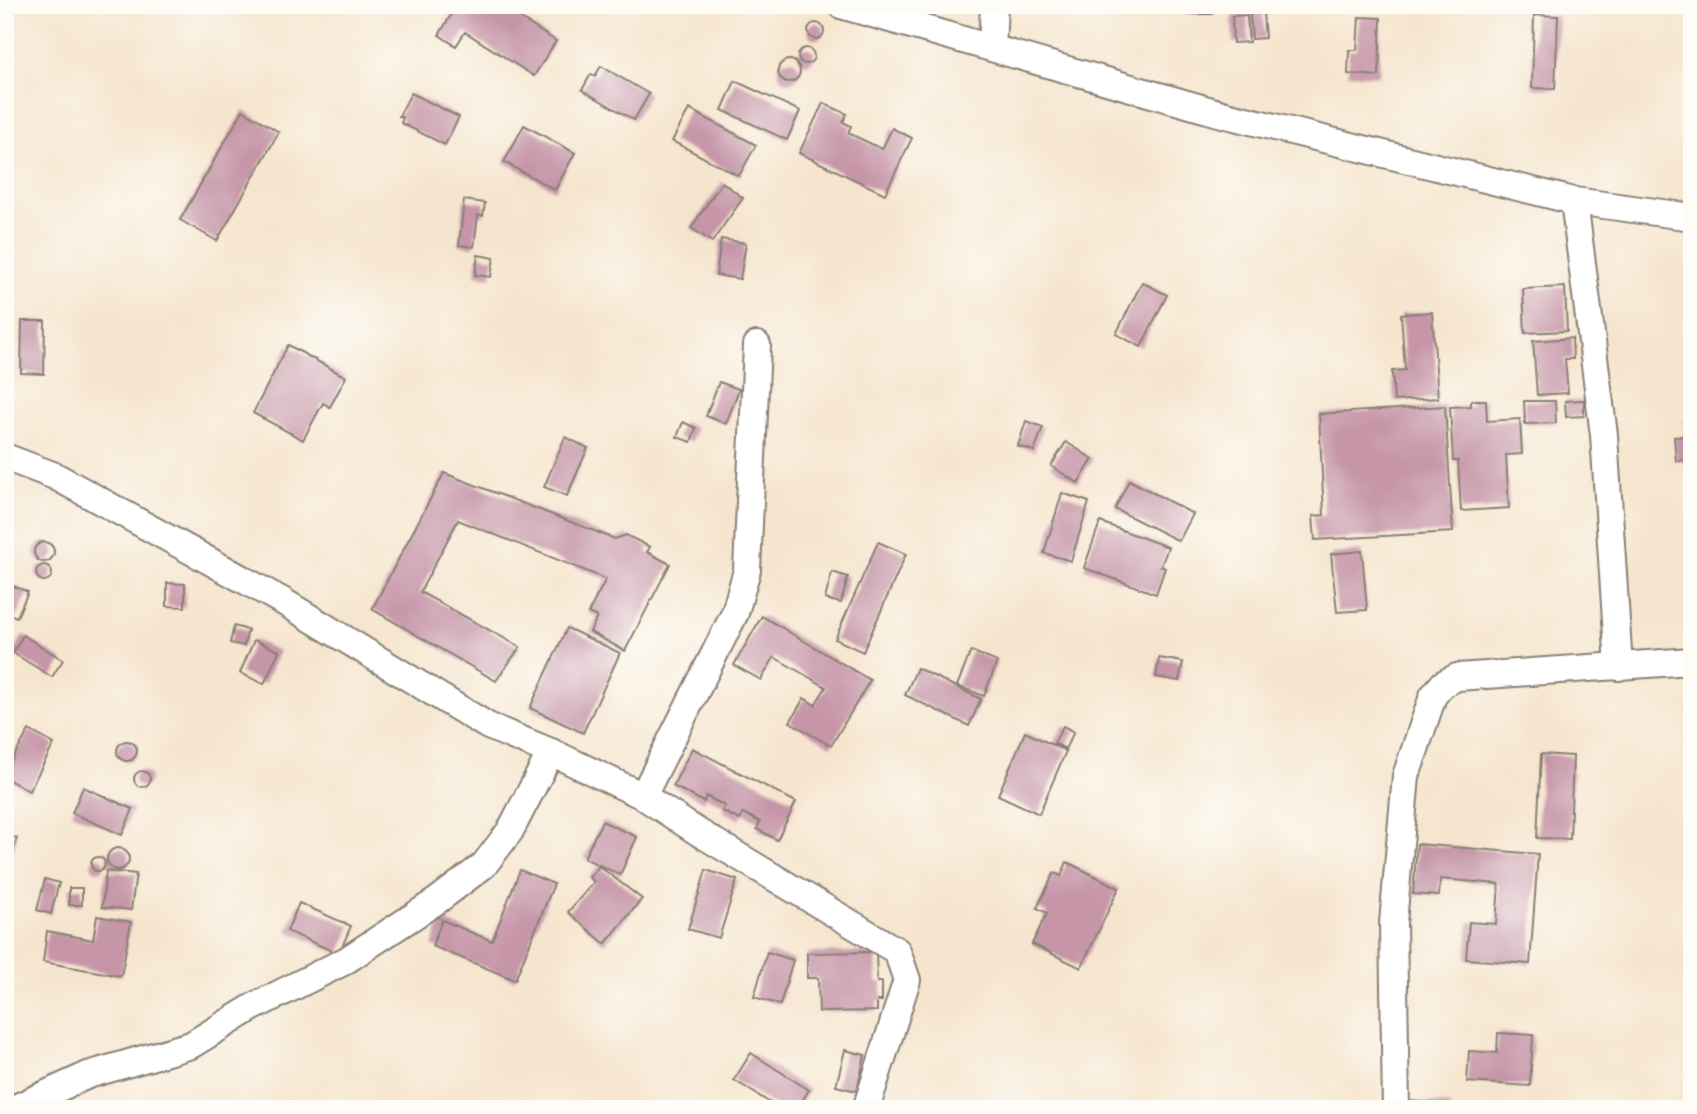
<svg xmlns="http://www.w3.org/2000/svg" width="1697" height="1114" font-family="'IM FELL DW Pica',serif">
<style>
.building{fill:#c695a8}
.lines{fill:none;stroke-linecap:round;stroke-linejoin:round}
.street-casing{stroke:#898075;stroke-width:30}
.street{stroke:#fff;stroke-width:26}
</style>
<rect width="100%" height="100%" fill="#fdfcf7"/>
<filter id="ink" filterUnits="userSpaceOnUse"><feTurbulence type="fractalNoise" baseFrequency=".0143" numOctaves="2"/><feDisplacementMap in="SourceGraphic" scale="14" xChannelSelector="R" yChannelSelector="G"/><feConvolveMatrix kernelMatrix="1 2 1 2 8 2 1 2 1" color-interpolation-filters="sRGB"/></filter>
<filter id="wash" filterUnits="userSpaceOnUse"><feTurbulence type="fractalNoise" baseFrequency=".00686" numOctaves="4" result="noise"/><feDisplacementMap in="SourceGraphic" scale="28" xChannelSelector="R" yChannelSelector="G"/><feGaussianBlur stdDeviation="1.57" result="paint"/><feColorMatrix in="noise" values="0 0 0 0 0 0 0 0 0 0 0 0 0 0 0 0 0 1.4 0 .05"/><feComposite in="paint" operator="in"/></filter>
<g filter="url(#wash)">
<rect width="100%" height="100%" fill="#f6e5ce"/>
<g id="blocks">
<g class="building">
<path d="M457 5H499L556 41 534 76 465 32 456 46 439 35Z"/>
<path d="M1181 5H1211L1212 14H1181Z"/>
<path d="M1263 13 1265 38 1252 39 1250 14Z"/>
<path d="M1247 15 1249 42 1233 43 1232 16Z"/>
<path d="M1534 15 1558 16 1555 89 1532 88Z"/>
<path d="M1359 17 1381 18 1379 76 1348 74 1349 50H1357Z"/>
<circle cx="816" cy="31" r="8"/>
<circle cx="806" cy="56" r="8"/>
<circle cx="789" cy="71" r="11"/>
<path d="M601 66 649 94 634 120 582 90 591 74 595 76Z"/>
<path d="M735 81 800 111 787 140 722 110Z"/>
<path d="M411 93 459 117 445 145 401 123 403 118 399 116Z"/>
<path d="M823 103 847 114 843 122 851 126 848 133 882 149 892 128 912 138 885 194 799 153Z"/>
<path d="M689 109 756 145 739 176 672 141Z"/>
<path d="M243 110 279 132 217 241 180 220Z"/>
<path d="M524 125 575 153 555 190 504 162Z"/>
<path d="M722 182 743 198 712 242 691 228Z"/>
<path d="M464 200 485 203 483 216 478 215 474 247 459 245Z"/>
<path d="M721 239 746 243 740 279 716 275Z"/>
<path d="M478 255 494 258 491 277 475 275Z"/>
<path d="M1142 282 1167 295 1141 347 1116 334Z"/>
<path d="M1565 287 1567 331 1525 333 1523 289Z"/>
<path d="M1432 312 1438 398 1394 401 1392 371 1405 370 1401 314Z"/>
<path d="M22 321H45L44 374 21 373Z"/>
<path d="M1572 338 1573 359H1565L1568 393 1537 395 1533 341Z"/>
<path d="M288 345 346 377 330 407 323 403 303 440 253 413Z"/>
<path d="M719 382 739 389 726 424 706 416Z"/>
<path d="M1471 400H1486L1487 421 1520 419 1522 454 1506 455 1509 508 1461 511 1458 461H1453L1450 407 1471 406Z"/>
<path d="M1584 400V416L1566 417 1565 401Z"/>
<path d="M1524 401H1555L1556 423 1525 424Z"/>
<path d="M1445 406 1453 532 1315 540 1313 516 1324 515 1319 414Z"/>
<path d="M1692 418V468H1690L1689 460 1676 461 1674 437 1685 436 1684 419Z"/>
<path d="M1026 421 1043 427 1034 451 1018 446Z"/>
<path d="M683 422 696 428 691 442 677 437Z"/>
<path d="M565 437 588 448 567 496 544 487Z"/>
<path d="M1066 442 1093 459 1078 483 1051 466Z"/>
<path d="M444 473 615 539 626 535 650 547 647 552 670 564 625 651 590 632 597 617 588 613 606 579 458 520 420 592 520 647 496 681 372 609Z"/>
<path d="M1129 480 1193 514 1179 541 1115 509Z"/>
<path d="M1062 493 1089 502 1071 561 1044 553Z"/>
<path d="M1100 522 1168 547 1161 566 1165 568 1156 594 1084 568Z"/>
<path d="M878 542 906 554 863 652 835 639Z"/>
<circle cx="44" cy="552" r="10"/>
<path d="M1362 551 1367 610 1337 612 1331 554Z"/>
<circle cx="44" cy="573" r="8"/>
<path d="M832 572 848 577 841 603 825 599Z"/>
<path d="M6 583 28 592 17 617 5 613Z"/>
<path d="M167 583 185 584V607L167 606Z"/>
<path d="M762 616 870 680 831 746 790 722 804 698 815 705 826 687 774 657 761 680 734 665Z"/>
<path d="M234 626 248 630 244 646 230 643Z"/>
<path d="M567 628 620 653 583 733 530 708Z"/>
<path d="M23 635 63 660 52 677 13 653Z"/>
<path d="M254 640 279 651 264 684 240 673Z"/>
<path d="M971 651 997 662 984 696 957 686Z"/>
<path d="M1159 658 1183 662 1179 681 1156 677Z"/>
<path d="M917 668 981 699 969 726 905 695Z"/>
<path d="M1063 726 1074 732 1065 749 1054 743Z"/>
<path d="M29 730 54 744 29 791 5 778V772Z"/>
<path d="M1025 732 1066 751 1039 814 998 795Z"/>
<circle cx="127" cy="751" r="10"/>
<path d="M692 748 796 802 777 840 757 829 760 822 743 813 740 820 722 811 725 806 706 796 704 802 673 786Z"/>
<path d="M1541 754 1573 756 1570 839 1537 838Z"/>
<circle cx="142" cy="779" r="8"/>
<path d="M83 787 133 809 122 835 72 813Z"/>
<path d="M602 821 637 837 620 875 584 858Z"/>
<path d="M5 835 17 838 8 868H5Z"/>
<path d="M1417 844 1538 854 1530 964 1466 959 1469 922 1496 924 1499 884 1440 879 1439 896 1413 894Z"/>
<circle cx="118" cy="859" r="11"/>
<circle cx="98" cy="864" r="7"/>
<path d="M1067 862 1119 888 1081 968 1032 944 1047 913 1037 908 1054 873 1061 876Z"/>
<path d="M599 866 642 899 605 944 568 912 594 882 589 877Z"/>
<path d="M520 870 554 884 515 980 432 946 442 920 492 941Z"/>
<path d="M706 870 737 880 719 938 688 929Z"/>
<path d="M106 871 136 874 131 910 102 907Z"/>
<path d="M45 879 59 883 51 914 37 910Z"/>
<rect x="69" y="888" width="13" height="17"/>
<path d="M299 903 351 926 339 954 287 931Z"/>
<path d="M97 916 131 922 121 976 43 962 47 931 93 940Z"/>
<path d="M767 952 793 960 780 1005 754 997Z"/>
<path d="M876 952 877 982H882V1001H877V1011L819 1012 818 978H807V953Z"/>
<path d="M1498 1033 1533 1035 1530 1086 1467 1082 1469 1051 1497 1053Z"/>
<path d="M845 1050 865 1055 857 1091 836 1086Z"/>
<path d="M751 1053 809 1090 797 1109H780L734 1080Z"/>
<path d="M1409 1101 1450 1105V1109H1408Z"/>
</g>
</g>
</g>
<g filter="url(#ink)">
<use href="#blocks" fill-opacity="0" stroke="#898075" stroke-width="2"/>
<g class="lines">
<g class="street-casing">
<g id="street">
<path d="M841 5 1222 114 1574 201 1692 217"/>
<path d="M992 48 994 5"/>
<path d="M1574 201 1604 435 1619 667"/>
<path d="M5 457 55 476 284 602 488 726 551 752 643 796 698 832 897 951 907 980 866 1109"/>
<path d="M643 796 735 613 747 570 757 345"/>
<path d="M13 1109 88 1075 191 1045 253 1007 345 961 438 900 484 865 510 831 551 752"/>
<path d="M1396 1109 1393 923 1406 776 1433 696 1443 684 1457 677 1692 661"/>
</g>
</g>
<use href="#street" class="street"/>
</g>
</g>
<rect width="1697" height="1114" fill="none" stroke="#fdfcf7" stroke-width="28"/>
</svg>
